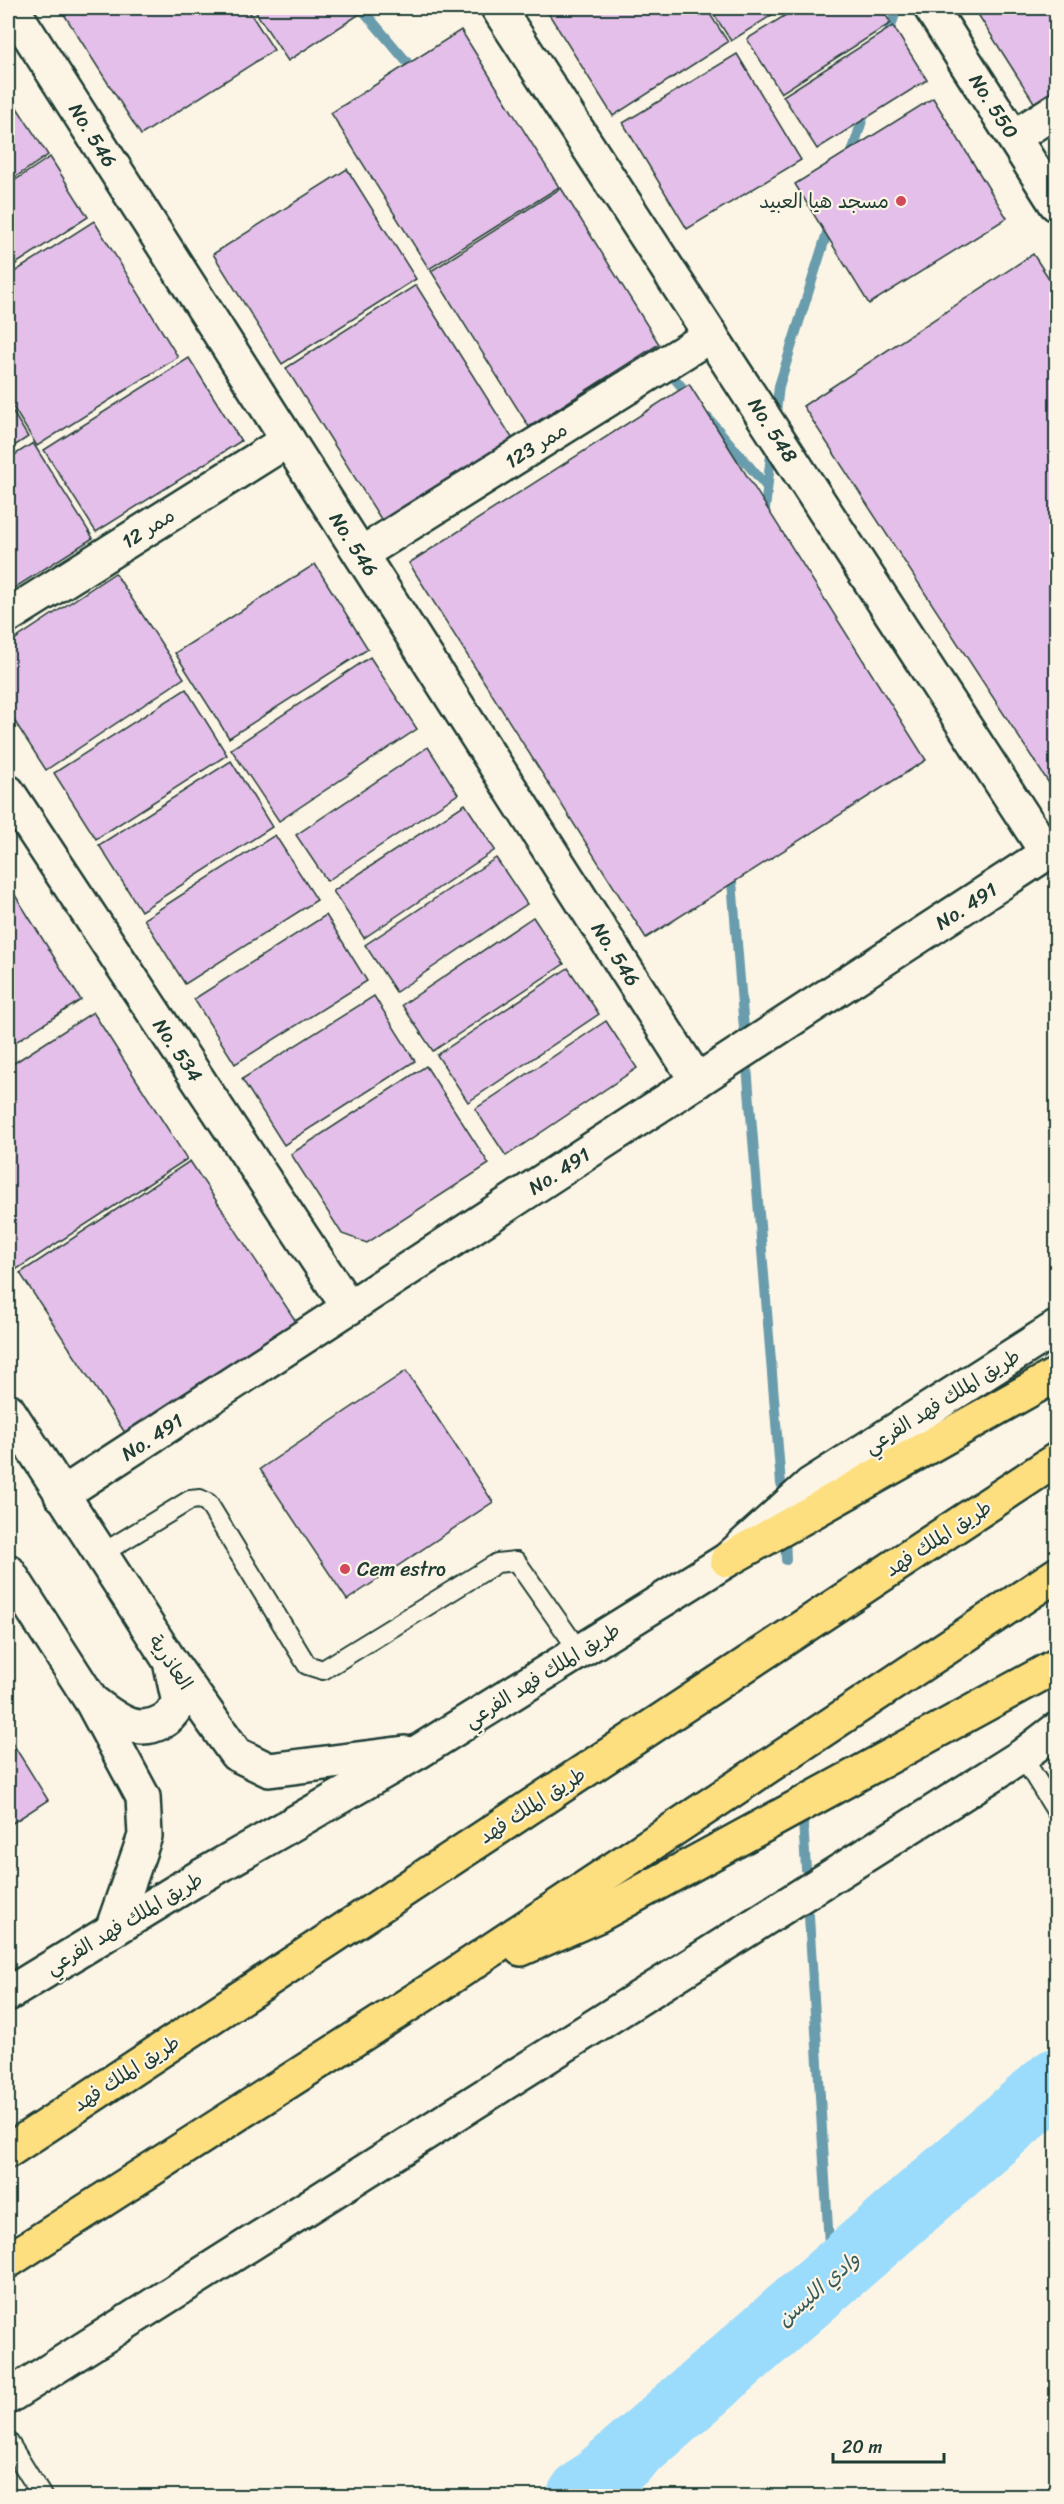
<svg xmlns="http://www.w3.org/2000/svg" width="1064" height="2504" font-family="Sriracha,'Playpen Sans Arabic',sans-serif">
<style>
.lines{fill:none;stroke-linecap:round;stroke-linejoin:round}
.stream{stroke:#699cac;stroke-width:10}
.river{stroke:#9bdbfc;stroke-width:66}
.building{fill:#e4bfe9;stroke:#1f3d34;stroke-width:1.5}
.lane-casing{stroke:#1f3d34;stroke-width:22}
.street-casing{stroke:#1f3d34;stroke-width:38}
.secondary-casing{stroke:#1f3d34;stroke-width:38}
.highway-casing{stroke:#1f3d34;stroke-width:38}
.lane{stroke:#fcf5e5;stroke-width:18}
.street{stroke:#fcf5e5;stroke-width:33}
.secondary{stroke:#fcf5e5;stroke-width:33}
.highway{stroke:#fddf80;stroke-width:33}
.poi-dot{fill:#d1495b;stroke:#fcf5e5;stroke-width:2}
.labels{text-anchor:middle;stroke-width:4.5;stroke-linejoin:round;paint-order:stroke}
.street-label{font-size:20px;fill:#1f3d34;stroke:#fcf5e5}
.poi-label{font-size:20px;fill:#1f3d34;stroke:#fcf5e5;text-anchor:end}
.water-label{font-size:21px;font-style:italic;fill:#385d5c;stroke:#fcf5e5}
</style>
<rect width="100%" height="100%" fill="#fcf5e5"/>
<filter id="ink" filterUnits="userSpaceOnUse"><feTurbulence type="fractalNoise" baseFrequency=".0167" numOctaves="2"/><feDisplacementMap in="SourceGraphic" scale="12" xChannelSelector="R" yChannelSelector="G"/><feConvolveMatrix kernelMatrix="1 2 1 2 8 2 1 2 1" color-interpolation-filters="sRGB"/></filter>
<g filter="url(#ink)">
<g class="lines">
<g class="stream">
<path d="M361 8 417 74"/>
<path d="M887 39 897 8"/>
<path d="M850 159 866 108"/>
<path d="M642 340 692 399"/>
<path d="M708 418 767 487"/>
<path d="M775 421 779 386 830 223"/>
<path d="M764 519 772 445"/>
<path d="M731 869 781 1484"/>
<path d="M785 1535 786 1560"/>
<path d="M803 1821 806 1869"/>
<path d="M809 1916 831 2277"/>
</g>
<path class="river" d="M580 2496 1056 2081"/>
</g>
<g class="building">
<path d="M60 8H247L274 50 141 135Z"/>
<path d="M253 8H369L288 61Z"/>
<path d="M545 8H706L728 42 613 116Z"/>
<path d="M710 8H783L731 41Z"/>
<path d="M797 8H881L891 23 781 93 747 39Z"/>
<path d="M974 8H1056V90L1035 104Z"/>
<path d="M893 26 927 80 817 149 783 96Z"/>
<path d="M461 30 559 187 429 269 331 113Z"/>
<path d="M737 54 801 160 687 229 623 123Z"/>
<path d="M10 97 48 155 8 182V98Z"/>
<path d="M933 98 1007 218 869 304 795 184Z"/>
<path d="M50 157 88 217 8 269V185Z"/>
<path d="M347 169 416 279 282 364 213 254Z"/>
<path d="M561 188 659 344 529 427 431 271Z"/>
<path d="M94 221 178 357 37 446 8 399V276Z"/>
<path d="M1033 254 1056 289V794L803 406Z"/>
<path d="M416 285 514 441 384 524 286 368Z"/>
<path d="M189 358 241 441 96 532 44 450Z"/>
<path d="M689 384 926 760 646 938 409 563Z"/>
<path d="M8 404 28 437 8 450Z"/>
<path d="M33 443 93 538 8 592V459Z"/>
<path d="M315 564 368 649 229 738 175 653Z"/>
<path d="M115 573 184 678 46 770 8 711V644Z"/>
<path d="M370 657 417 729 279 821 231 749Z"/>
<path d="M186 689 227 755 96 839 54 773Z"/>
<path d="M428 747 458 794 327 881 296 835Z"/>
<path d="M231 761 272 827 141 911 99 845Z"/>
<path d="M465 804 495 850 364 938 333 891Z"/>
<path d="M275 835 317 900 185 984 144 919Z"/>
<path d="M496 858 527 904 396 992 365 945Z"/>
<path d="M8 884 81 1000 8 1047Z"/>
<path d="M326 915 367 981 235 1064 194 999Z"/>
<path d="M533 917 564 964 433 1051 402 1005Z"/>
<path d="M568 968 599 1014 468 1102 437 1055Z"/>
<path d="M374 996 415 1061 284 1145 242 1079Z"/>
<path d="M93 1012 187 1159 14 1271 8 1261V1067Z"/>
<path d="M606 1021 637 1068 506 1156 475 1109Z"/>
<path d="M426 1066 489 1164 367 1243 342 1234 291 1154Z"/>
<path d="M190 1161 301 1329 131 1442 20 1273Z"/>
<path d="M406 1371 493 1502 347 1600 260 1469Z"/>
<path d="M8 1736 48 1800 8 1826Z"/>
</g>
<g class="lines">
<g class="lane-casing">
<g id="lane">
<path d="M101 1554 190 1500 200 1499 208 1503 307 1665 323 1670 497 1563 516 1561 579 1651"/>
<path d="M1022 1756 1056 1811"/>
<path d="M8 2441 42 2496"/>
</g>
</g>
<g class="street-casing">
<g id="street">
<path d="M12 8 697 1081"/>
<path d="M498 8 1047 853"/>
<path d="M931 8 1056 204"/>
<path d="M1014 137 1056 110"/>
<path d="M361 554 711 335"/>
<path d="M8 616 288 440"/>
<path d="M8 792 349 1308"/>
<path d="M61 1495 1056 847"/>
</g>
</g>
<g class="secondary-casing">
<g id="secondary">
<path d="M8 1410 170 1661 236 1754 269 1770 405 1753"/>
<path d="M8 1571 92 1702 143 1797 145 1836 112 1930"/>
<path d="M94 1703C115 1718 136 1737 163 1721 169 1718 175 1709 179 1703L171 1666"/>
<path d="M8 1994 198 1878 418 1752 727 1560 810 1485 1056 1328"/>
<path d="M8 2397 1022 1756 1056 1730"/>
</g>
</g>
<g class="highway-casing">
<g id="highway">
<path d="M727 1560 1056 1375"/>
<path d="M521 1949 599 1915 1056 1666"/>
<path d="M8 2151 1056 1460"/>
<path d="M8 2261 439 1985 1056 1575"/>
</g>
</g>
<use href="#lane" class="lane"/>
<use href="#street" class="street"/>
<use href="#secondary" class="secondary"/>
<use href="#highway" class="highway"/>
</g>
</g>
<g class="poi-dot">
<circle cx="901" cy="201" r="6"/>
<circle cx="345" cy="1569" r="6"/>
</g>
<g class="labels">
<g class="street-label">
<text transform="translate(994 106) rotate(57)" y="7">No. 550</text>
<text transform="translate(93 135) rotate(58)" y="7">No. 546</text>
<text transform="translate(773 430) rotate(57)" y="7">No. 548</text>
<text transform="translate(536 445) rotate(-32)" y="7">ممر 123</text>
<text transform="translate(148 528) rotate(-32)" y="7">ممر 12</text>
<text transform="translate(354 544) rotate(57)" y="7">No. 546</text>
<text transform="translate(966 906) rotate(-33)" y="7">No. 491</text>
<text transform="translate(616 954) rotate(57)" y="7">No. 546</text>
<text transform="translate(178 1050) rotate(56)" y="7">No. 534</text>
<text transform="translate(559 1171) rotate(-33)" y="7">No. 491</text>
<text transform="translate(942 1401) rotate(-32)" y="7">طريق الملك فهد الفرعي</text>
<text transform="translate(152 1437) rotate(-33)" y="7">No. 491</text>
<text transform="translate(938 1538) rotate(-33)" y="7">طريق الملك فهد</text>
<text transform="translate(171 1662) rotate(56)" y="7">العاذرية</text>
<text transform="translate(542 1675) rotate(-32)" y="7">طريق الملك فهد الفرعي</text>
<text transform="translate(532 1805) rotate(-33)" y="7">طريق الملك فهد</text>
<text transform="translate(124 1923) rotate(-31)" y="7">طريق الملك فهد الفرعي</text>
<text transform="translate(126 2073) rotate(-33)" y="7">طريق الملك فهد</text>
</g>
<g class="poi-label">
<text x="889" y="208">مسجد هيا العبيد</text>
<text x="357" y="1576" text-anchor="start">Cem estro</text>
</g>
<g class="water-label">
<text transform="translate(818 2289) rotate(-41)" y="7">وادي الليسن</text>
</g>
</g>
<rect width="1064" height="2504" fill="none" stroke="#fcf5e5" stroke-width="30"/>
<rect x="15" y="15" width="1034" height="2474" fill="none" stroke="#1f3d34" stroke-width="2" filter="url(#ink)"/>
<path d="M833 2453v9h111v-9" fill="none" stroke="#1f3d34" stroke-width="3"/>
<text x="842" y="2453" font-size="18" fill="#1f3d34" stroke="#fcf5e5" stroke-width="4.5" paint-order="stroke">20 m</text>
</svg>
